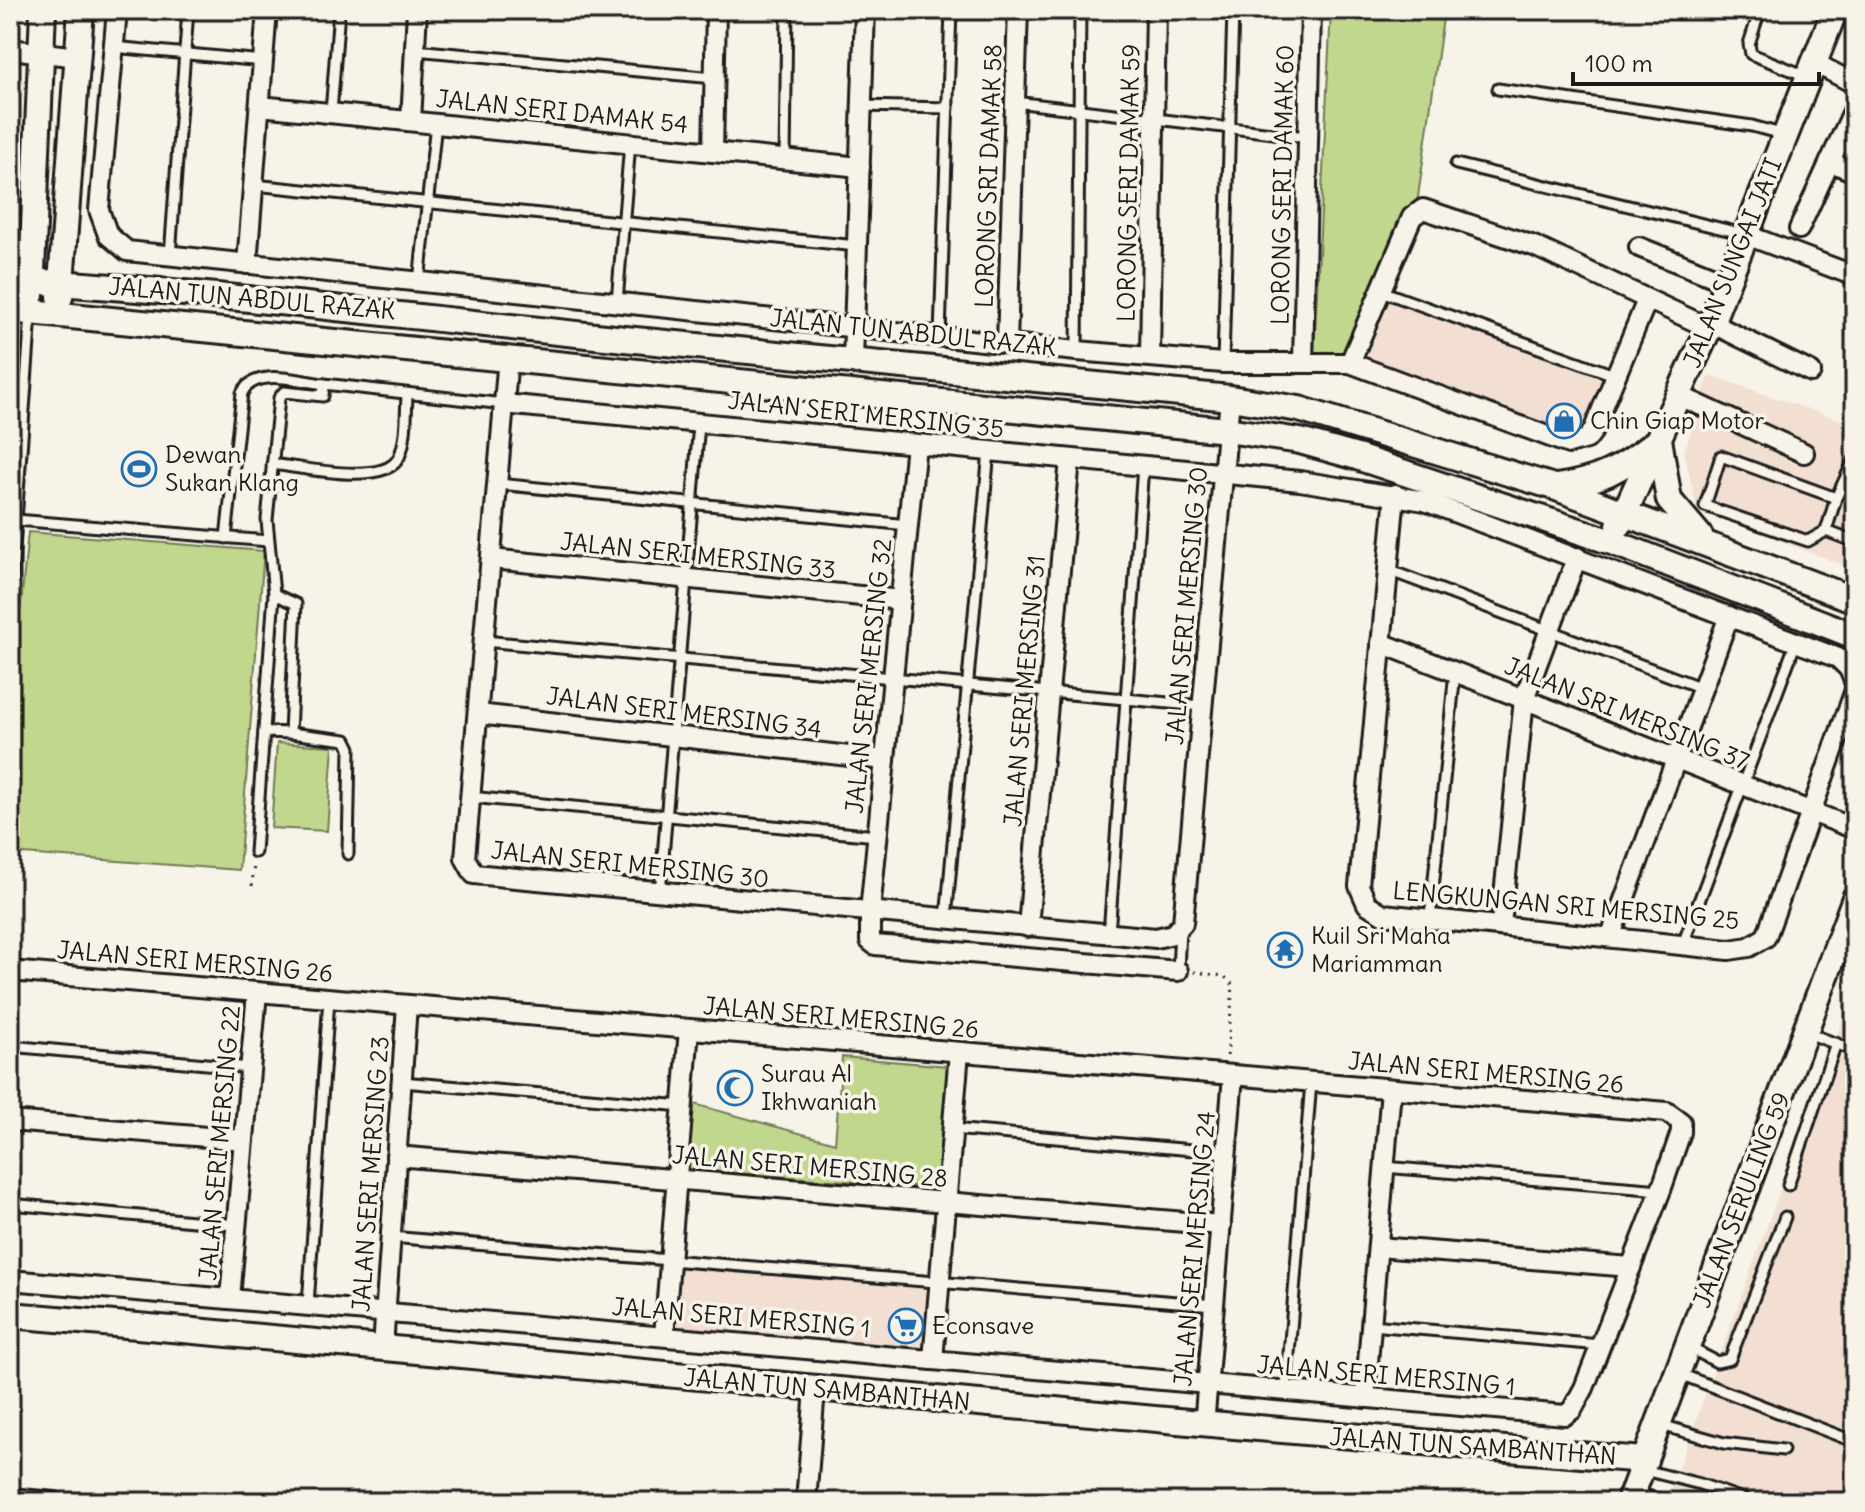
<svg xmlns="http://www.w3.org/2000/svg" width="1865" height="1512" font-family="Delius,sans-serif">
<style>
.built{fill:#f2dfd2}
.green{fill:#c1d78d;stroke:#6e7a54;stroke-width:2}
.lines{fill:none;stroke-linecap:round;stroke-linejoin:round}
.lane-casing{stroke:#1c1c1c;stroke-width:15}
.street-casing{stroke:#1c1c1c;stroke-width:24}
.secondary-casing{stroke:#1c1c1c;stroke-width:30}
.path{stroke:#1c1c1c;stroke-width:3;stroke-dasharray:2 6;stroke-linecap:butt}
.lane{stroke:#f7f3e8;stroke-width:9}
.street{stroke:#f7f3e8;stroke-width:18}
.secondary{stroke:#f7f3e8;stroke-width:24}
.labels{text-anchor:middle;stroke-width:7;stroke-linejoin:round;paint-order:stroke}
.street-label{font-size:24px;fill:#1c1c1c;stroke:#f7f3e8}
.poi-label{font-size:24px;fill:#1c1c1c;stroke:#f7f3e8;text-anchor:start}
</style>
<rect width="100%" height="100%" fill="#f7f3e8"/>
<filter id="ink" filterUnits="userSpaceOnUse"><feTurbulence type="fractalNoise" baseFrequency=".0125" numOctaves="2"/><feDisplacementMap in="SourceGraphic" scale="16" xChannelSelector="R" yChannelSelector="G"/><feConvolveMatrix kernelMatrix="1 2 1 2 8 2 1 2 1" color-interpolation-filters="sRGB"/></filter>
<g filter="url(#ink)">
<g class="built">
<path d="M1384 297 1606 377 1584 433 1569 437 1357 358Z"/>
<path d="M1709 375 1855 425V570L1697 508 1684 452Z"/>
<path d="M1855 985V1502H1666Z"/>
<path d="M675 1263 933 1285 927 1353 671 1331Z"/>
</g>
<g class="green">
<path d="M1331 10 1444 11 1418 197 1345 355 1314 353Z"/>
<path d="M28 532 264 551 239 870 10 853V717Z"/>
<path d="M277 743 333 746 327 831 271 828Z"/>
<path d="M842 1057 948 1066 938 1188 682 1169 687 1102 835 1143Z"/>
</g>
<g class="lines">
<g class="lane-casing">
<g id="lane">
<path d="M1760 10 1749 44 1751 54 1806 76"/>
<path d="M113 47 263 61"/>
<path d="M415 50 714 78"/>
<path d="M1498 89 1752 126 1785 135"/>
<path d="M1015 102 1306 137"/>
<path d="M861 106 948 108"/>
<path d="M331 113 339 10"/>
<path d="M785 159 787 10"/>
<path d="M1456 164 1744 234"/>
<path d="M254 185 857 246"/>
<path d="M170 256 188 10"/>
<path d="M419 282 436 123"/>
<path d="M1381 291 1614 375"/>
<path d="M617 302 630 143"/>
<path d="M940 335 951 10"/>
<path d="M1077 351 1080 10"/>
<path d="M1223 363 1233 10"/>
<path d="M272 464C299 467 386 487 399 457 407 440 406 413 407 394"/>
<path d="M498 484 908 525"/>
<path d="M1836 498 1721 456 1705 506 1808 541 1826 531 1836 498 1855 458"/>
<path d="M16 520 268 541"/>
<path d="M1826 531 1855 542"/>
<path d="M226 538 242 393C255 367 299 381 324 384"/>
<path d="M1388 570 1702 688"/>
<path d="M274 594 296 604 290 733 346 740 350 748 348 854"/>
<path d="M10 603 31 314"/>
<path d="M484 641 1202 706"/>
<path d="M264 732 290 733"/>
<path d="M470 797 877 836"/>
<path d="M255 852 274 594 267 520 279 398 284 392 323 396 324 384 504 404"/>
<path d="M660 893 699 423"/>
<path d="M1430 918 1455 672"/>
<path d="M946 919 989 451"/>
<path d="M1109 934 1143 466"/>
<path d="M1683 944 1796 642"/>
<path d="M1178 971 1180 929"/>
<path d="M1808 1033 1855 1051"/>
<path d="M10 1046 250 1068"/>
<path d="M402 1082 683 1106"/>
<path d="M952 1129 1227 1153"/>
<path d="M1384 1167 1661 1190"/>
<path d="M1788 1185 1836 1043"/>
<path d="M10 1204 237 1225"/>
<path d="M390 1237 1214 1305"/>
<path d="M308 1305 329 998"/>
<path d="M1371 1325 1600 1345"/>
<path d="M1690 1348 1717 1362 1730 1359 1785 1217"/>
<path d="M1680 1374 1855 1442"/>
<path d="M1286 1391 1311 1082"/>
<path d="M1661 1425 1724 1443 1783 1450"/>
<path d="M1644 1470 1700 1484 1751 1502"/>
<path d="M1636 1493 1669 1502"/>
</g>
</g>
<g class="street-casing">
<g id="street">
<path d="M117 10 99 210 108 235 127 251 1077 351 1223 363H1350L1569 444 1587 439 1593 431 1647 300"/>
<path d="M10 49 78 57"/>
<path d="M1815 63 1855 84"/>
<path d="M260 106 860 167"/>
<path d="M411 121 417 10"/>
<path d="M713 152 716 10"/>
<path d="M1830 162 1855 172"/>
<path d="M1799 229 1855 107"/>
<path d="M1744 234 1855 276"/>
<path d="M1639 247 1726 282"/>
<path d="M247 264 267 10"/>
<path d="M1711 323 1811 372"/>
<path d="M1007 343 1018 10"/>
<path d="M1150 356 1156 10"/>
<path d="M508 357 465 858 474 874 1156 938 1173 934 1183 923 1230 398"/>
<path d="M853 361 865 10"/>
<path d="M1303 362 1311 10"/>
<path d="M1350 363 1412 217 1423 209 1534 246 1709 328"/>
<path d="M1678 395 1804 453"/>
<path d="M504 404 1300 481 1425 501 1838 658 1849 669 1855 683"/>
<path d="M916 444 870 912V941L875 945 1178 971"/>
<path d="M1395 494 1359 886 1367 904 1383 914 1729 950 1749 947 1766 937 1855 690"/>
<path d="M491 559 901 600"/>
<path d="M1381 643 1855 829"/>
<path d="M478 714 885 760"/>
<path d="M1501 925 1524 699 1577 557"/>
<path d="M1028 927 1070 459"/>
<path d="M1611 935 1729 616"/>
<path d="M10 971 1667 1112 1681 1122V1132L1661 1190 1584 1388 1572 1410 1565 1415 10 1280"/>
<path d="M10 1121 244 1140"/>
<path d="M396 1156 1221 1225"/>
<path d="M1378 1247 1631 1267"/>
<path d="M230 1298 257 992"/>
<path d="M664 1336 689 1029"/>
<path d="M383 1347 407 1005"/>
<path d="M933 1360 959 1052"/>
<path d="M1365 1398 1391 1089"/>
<path d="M1204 1426 1233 1075"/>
<path d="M10 1498 54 1502"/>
<path d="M806 1502 815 1389"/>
</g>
</g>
<g class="secondary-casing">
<g id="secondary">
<path d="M10 280C220 292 427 319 635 340 834 361 1032 378 1230 398L1299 409 1554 487 1855 600"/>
<path d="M31 295 43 10"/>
<path d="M60 297 81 10"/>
<path d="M10 310 1227 430 1300 441 1357 457 1612 542 1855 636"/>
<path d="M1659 439 1669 500 1700 536"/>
<path d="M1557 487C1596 482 1622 469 1653 444"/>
<path d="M1619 525 1709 328 1835 10"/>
<path d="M10 1315C555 1361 1099 1418 1645 1460"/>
<path d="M1629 1502 1855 898"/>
</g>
</g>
<g class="path">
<path d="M252 886 254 864"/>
<path d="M1194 972 1224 976 1233 985 1227 1058"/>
</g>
<use href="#lane" class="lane"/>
<use href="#street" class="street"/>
<use href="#secondary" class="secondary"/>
</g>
</g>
<defs>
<g id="shop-ring" transform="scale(1.8)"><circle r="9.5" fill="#f7f3e8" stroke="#1f6fb2" stroke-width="1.5"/><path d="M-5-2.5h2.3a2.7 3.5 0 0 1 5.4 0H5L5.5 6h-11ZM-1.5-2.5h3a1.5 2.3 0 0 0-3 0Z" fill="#1f6fb2"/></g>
<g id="stadium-ring" transform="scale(1.8)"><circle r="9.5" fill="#f7f3e8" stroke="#1f6fb2" stroke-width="1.5"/><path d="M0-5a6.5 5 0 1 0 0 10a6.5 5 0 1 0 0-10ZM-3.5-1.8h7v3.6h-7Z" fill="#1f6fb2"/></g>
<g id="temple-ring" transform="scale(1.8)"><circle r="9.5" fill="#f7f3e8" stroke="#1f6fb2" stroke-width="1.5"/><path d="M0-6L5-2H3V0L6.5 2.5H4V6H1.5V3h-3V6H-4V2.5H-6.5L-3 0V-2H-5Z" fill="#1f6fb2"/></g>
<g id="mosque-ring" transform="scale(1.8)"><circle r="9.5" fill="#f7f3e8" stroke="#1f6fb2" stroke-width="1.5"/><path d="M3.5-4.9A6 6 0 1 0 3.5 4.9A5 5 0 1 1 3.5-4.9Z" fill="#1f6fb2"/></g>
<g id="supermarket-ring" transform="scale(1.8)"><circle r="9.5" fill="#f7f3e8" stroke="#1f6fb2" stroke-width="1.5"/><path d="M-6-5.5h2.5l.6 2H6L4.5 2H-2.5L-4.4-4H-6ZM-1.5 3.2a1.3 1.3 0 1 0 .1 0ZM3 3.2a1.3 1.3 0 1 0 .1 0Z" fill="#1f6fb2"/></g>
</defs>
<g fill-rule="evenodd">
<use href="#shop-ring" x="1564" y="421"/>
<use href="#stadium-ring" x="139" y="469"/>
<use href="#temple-ring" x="1285" y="950"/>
<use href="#mosque-ring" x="735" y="1088"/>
<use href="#supermarket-ring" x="906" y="1326"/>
</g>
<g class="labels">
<g class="street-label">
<text transform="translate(562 112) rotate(6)" y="8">JALAN SERI DAMAK 54</text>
<text transform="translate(989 176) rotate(-88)" y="8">LORONG SRI DAMAK 58</text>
<text transform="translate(1129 183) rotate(-89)" y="8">LORONG SERI DAMAK 59</text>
<text transform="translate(1283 185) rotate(-89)" y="8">LORONG SERI DAMAK 60</text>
<text transform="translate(1733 263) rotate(-68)" y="8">JALAN SUNGAI JATI</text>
<text transform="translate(252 299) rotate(5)" y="8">JALAN TUN ABDUL RAZAK</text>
<text transform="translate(913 333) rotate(6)" y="8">JALAN TUN ABDUL RAZAK</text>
<text transform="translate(866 415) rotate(6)" y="8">JALAN SERI MERSING 35</text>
<text transform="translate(698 556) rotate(6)" y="8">JALAN SERI MERSING 33</text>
<text transform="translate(1187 606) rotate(-85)" y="8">JALAN SERI MERSING 30</text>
<text transform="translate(869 676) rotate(-84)" y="8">JALAN SERI MERSING 32</text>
<text transform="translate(1025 691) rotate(-85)" y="8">JALAN SERI MERSING 31</text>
<text transform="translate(684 713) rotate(7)" y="8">JALAN SERI MERSING 34</text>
<text transform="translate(1627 714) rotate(22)" y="8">JALAN SRI MERSING 37</text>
<text transform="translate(630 865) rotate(6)" y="8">JALAN SERI MERSING 30</text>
<text transform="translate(1566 906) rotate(5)" y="8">LENGKUNGAN SRI MERSING 25</text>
<text transform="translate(195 962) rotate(5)" y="8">JALAN SERI MERSING 26</text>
<text transform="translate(841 1018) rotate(5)" y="8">JALAN SERI MERSING 26</text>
<text transform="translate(1486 1073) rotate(5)" y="8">JALAN SERI MERSING 26</text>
<text transform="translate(220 1143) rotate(-85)" y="8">JALAN SERI MERSING 22</text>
<text transform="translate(810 1167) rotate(5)" y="8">JALAN SERI MERSING 28</text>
<text transform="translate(371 1174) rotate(-86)" y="8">JALAN SERI MERSING 23</text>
<text transform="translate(1742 1200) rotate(-69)" y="8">JALAN SERULING 59</text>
<text transform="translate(1195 1249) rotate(-85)" y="8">JALAN SERI MERSING 24</text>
<text transform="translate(741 1318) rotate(5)" y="8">JALAN SERI MERSING 1</text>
<text transform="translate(1386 1376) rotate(5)" y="8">JALAN SERI MERSING 1</text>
<text transform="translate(827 1390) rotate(5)" y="8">JALAN TUN SAMBANTHAN</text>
<text transform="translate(1473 1447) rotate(4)" y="8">JALAN TUN SAMBANTHAN</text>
</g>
<g class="poi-label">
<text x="1590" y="429">Chin Giap Motor</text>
<text x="165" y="463">Dewan<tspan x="165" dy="28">Sukan Klang</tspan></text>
<text x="1311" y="944">Kuil Sri Maha<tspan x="1311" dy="28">Mariamman</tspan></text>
<text x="761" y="1082">Surau Al<tspan x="761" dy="28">Ikhwaniah</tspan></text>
<text x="932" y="1334">Econsave</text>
</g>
</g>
<rect width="1865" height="1512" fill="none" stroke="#f7f3e8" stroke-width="40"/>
<rect x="20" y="20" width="1825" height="1472" fill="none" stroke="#1c1c1c" stroke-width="3" filter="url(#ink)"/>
<path d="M1573 72v12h246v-12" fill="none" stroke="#1c1c1c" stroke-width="4"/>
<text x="1585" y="72" font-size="24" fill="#1c1c1c" stroke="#f7f3e8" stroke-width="6" paint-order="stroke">100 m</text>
</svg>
